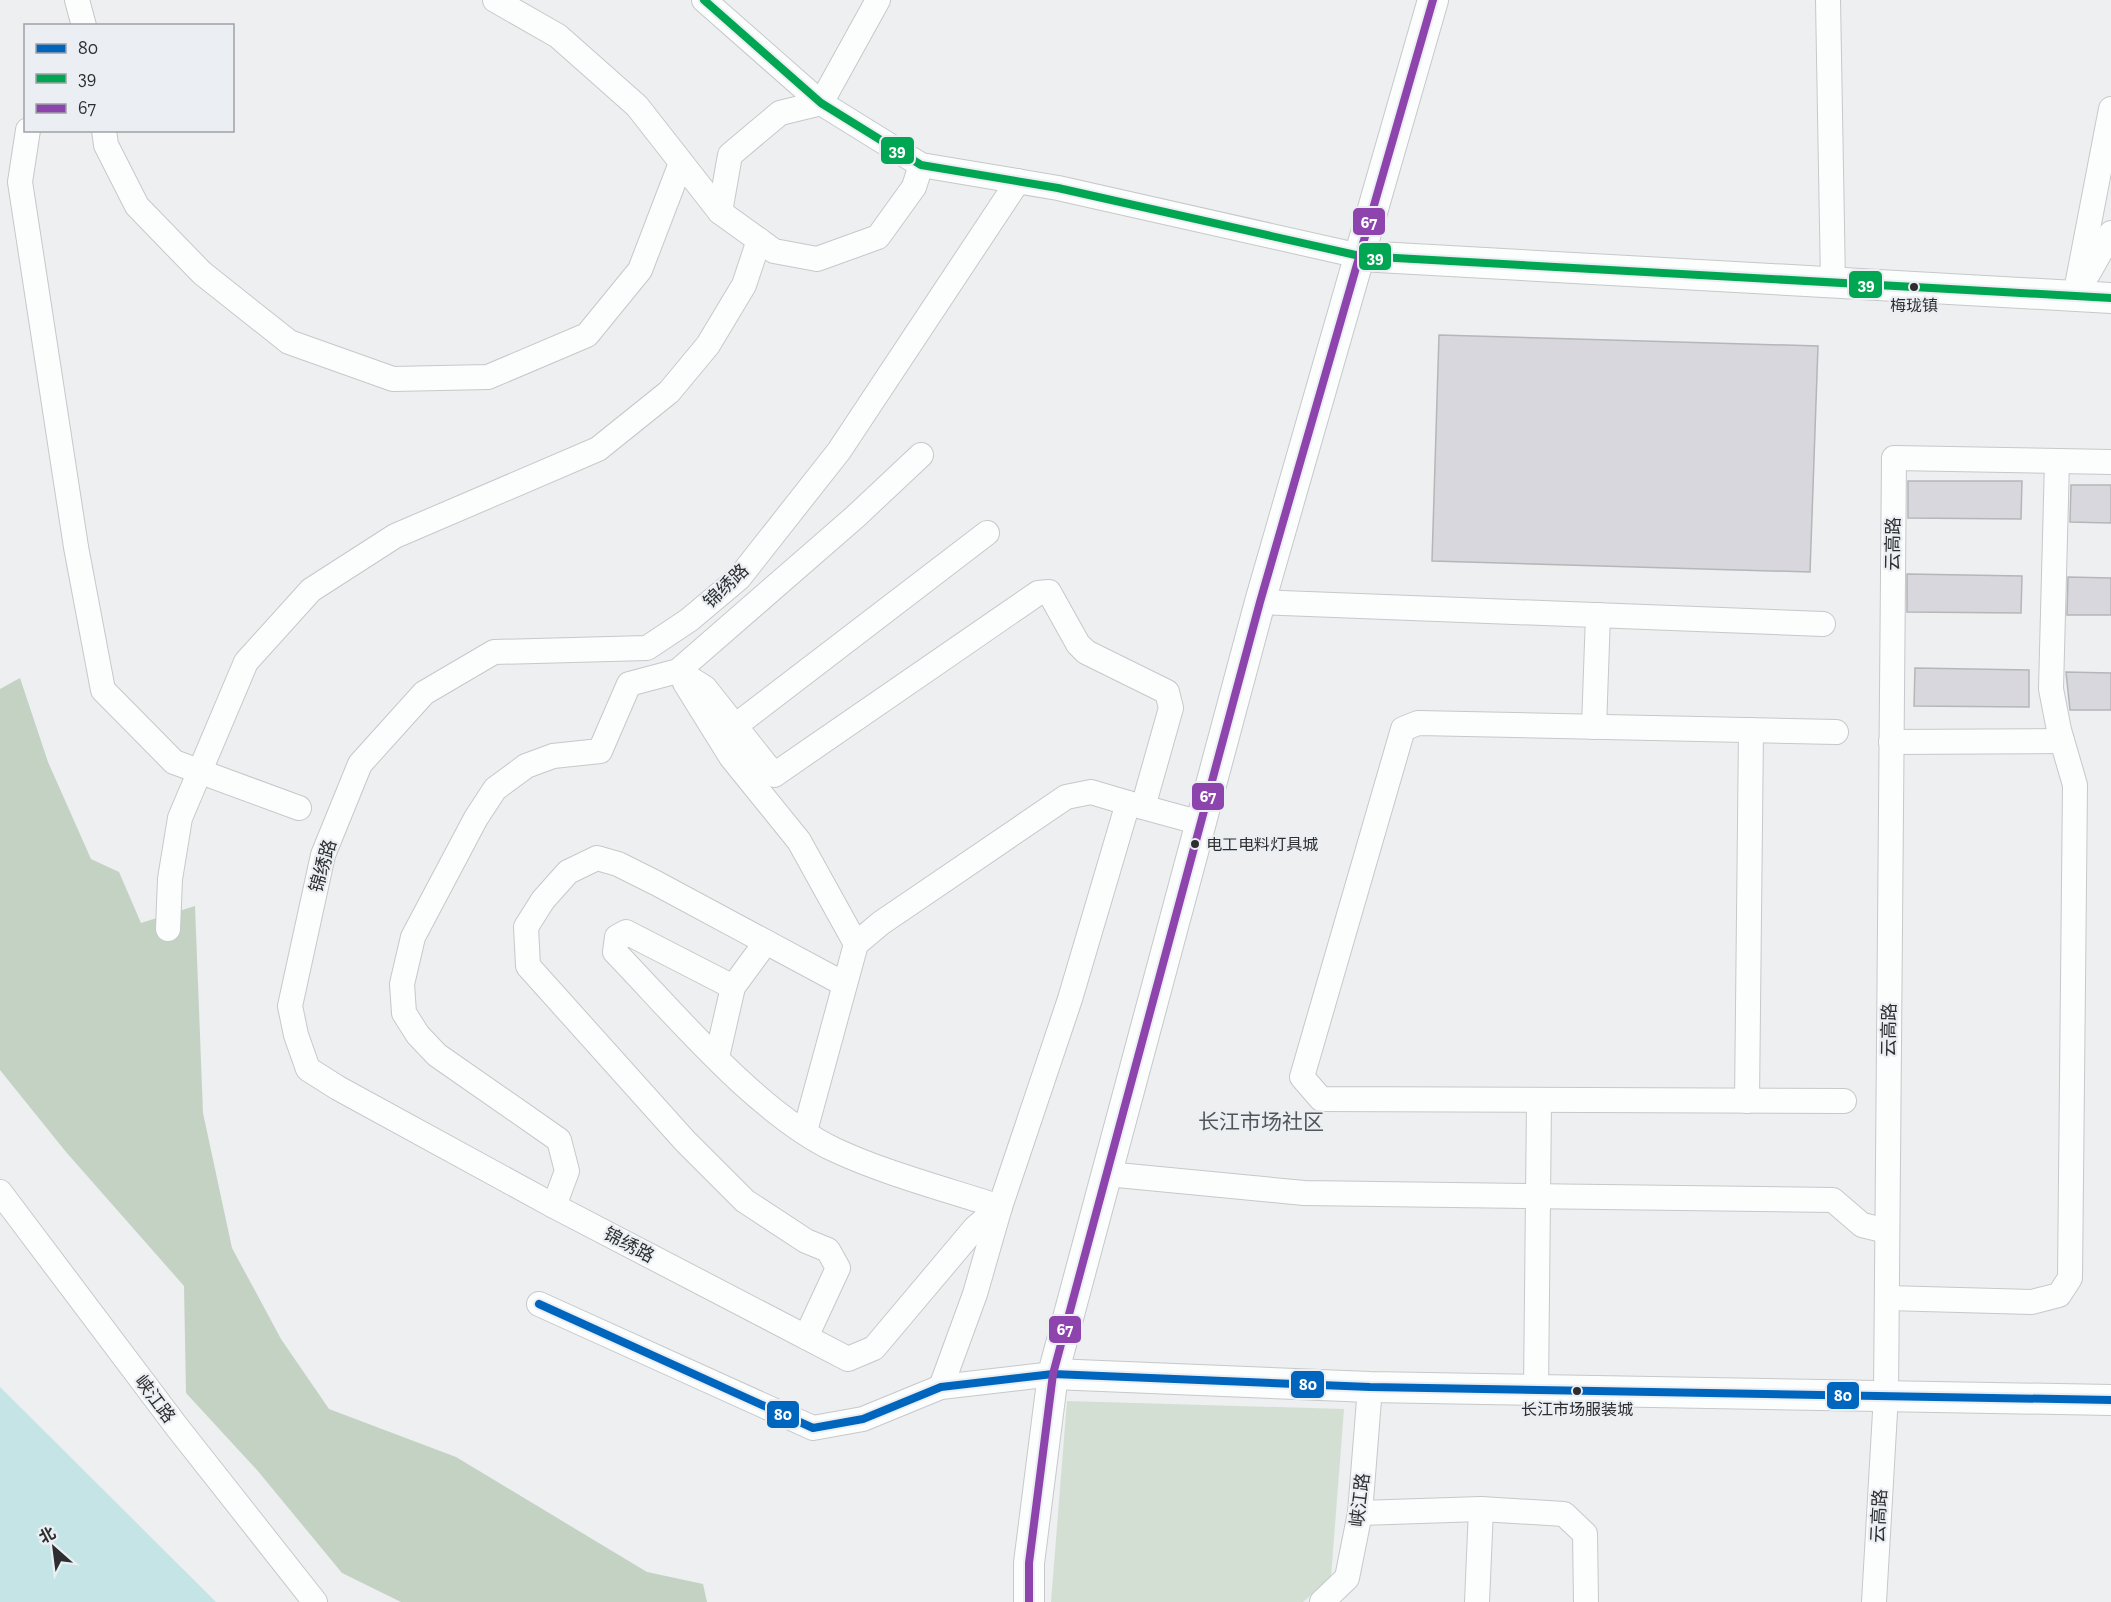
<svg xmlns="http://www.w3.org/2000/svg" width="2111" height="1602" font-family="'Zilla Slab','Noto Sans SC',serif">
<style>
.green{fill:#d4dfd4}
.forest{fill:#c4d2c4}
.water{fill:#c4e4e6}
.building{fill:#d7d7dd;stroke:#b5b6b8;stroke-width:1.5}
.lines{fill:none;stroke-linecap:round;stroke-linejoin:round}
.minor-casing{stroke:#c6c8ca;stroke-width:26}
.major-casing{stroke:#c6c8ca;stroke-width:32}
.minor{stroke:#fcfdfd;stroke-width:24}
.major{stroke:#fcfdfd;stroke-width:30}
.bus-1-casing{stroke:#ebeff3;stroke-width:12}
.bus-2-casing{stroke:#ebeff3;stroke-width:12}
.bus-3-casing{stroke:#ebeff3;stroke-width:12}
.bus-1{stroke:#0065bd;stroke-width:8}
.bus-2{stroke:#00a651;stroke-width:8}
.bus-3{stroke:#8e44ad;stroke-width:8}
.bus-dot{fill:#2d2e30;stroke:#ebeff3;stroke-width:2}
.labels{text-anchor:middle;stroke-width:4.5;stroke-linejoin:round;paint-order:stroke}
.bus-label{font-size:16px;fill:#2d2e30;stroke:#ebeff3}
.street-label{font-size:18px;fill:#2d2e30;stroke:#ebeff3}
.quarter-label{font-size:21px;fill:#535659;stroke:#ebeff3}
.line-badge{stroke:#ebeff3;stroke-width:2}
.badge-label{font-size:16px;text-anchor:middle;font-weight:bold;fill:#fff}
</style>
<rect width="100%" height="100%" fill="#edeff1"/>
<path class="green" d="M1067 1401 1344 1409 1331 1577 1303 1602H1051Z"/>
<path class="forest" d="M20 678 48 762 91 859 119 872 141 923 195 906 203 1113 232 1248 281 1339 329 1409 456 1457 647 1572 703 1584 707 1602H401L342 1573 257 1470 186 1393 184 1286 66 1152 0 1070V689Z"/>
<path class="water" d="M0 1387 216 1602H0Z"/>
<g class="building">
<path d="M1439 335 1818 346 1810 572 1432 561Z"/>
<path d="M1908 481H2022L2021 519 1908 518Z"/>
<path d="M2071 485H2111V523L2070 522Z"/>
<path d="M1907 574 2022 576 2021 613 1907 612Z"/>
<path d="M2068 577 2111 578V615H2067Z"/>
<path d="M1915 668 2029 670V707L1914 706Z"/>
<path d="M2066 672 2111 673V710H2070Z"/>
</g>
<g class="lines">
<g class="minor-casing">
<g id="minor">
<path d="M77 0 84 26"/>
<path d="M495 0 558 36 637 106 720 212 774 251 817 259 878 237 914 187 921 165"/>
<path d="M704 0 821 103 921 165 1058 188 1360 256"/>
<path d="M1828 0 1833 283"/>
<path d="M28 130 20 182 76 547 103 690 174 762 299 808"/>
<path d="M104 130 106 145 137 206 202 273 289 342 393 379 488 377 587 335 640 270 681 163"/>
<path d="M720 212 730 155 780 113 821 103 878 0"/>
<path d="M2085 279 2111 233"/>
<path d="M2075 296 2111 109"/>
<path d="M1260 602 1823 624"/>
<path d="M678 671 705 688 774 775 1025 602 1038 593 1049 592 1078 644 1086 652 1167 692 1171 708 1143 807"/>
<path d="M685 683 731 757 799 841 856 944"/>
<path d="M735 726 987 533"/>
<path d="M1594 727 1598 615"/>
<path d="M1836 732 1418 723 1403 729 1302 1077 1321 1099 1844 1101"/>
<path d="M1891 742 2062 741"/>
<path d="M168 929 170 879 180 818 246 662 311 590 395 536 598 449 669 392 708 345 744 285 759 240"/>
<path d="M733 987 626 932 617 937 615 952C675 1014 757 1113 835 1150 887 1174 945 1189 1000 1207"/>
<path d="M717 1057 733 987 766 942"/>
<path d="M1747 1101 1751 730"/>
<path d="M805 1131 856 944 881 923 1066 797 1091 792 1128 803"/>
<path d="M1107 1174 1304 1193 1833 1200 1862 1225 1887 1231"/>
<path d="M0 1192 177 1427 315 1602"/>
<path d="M554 1206 567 1171 559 1140 437 1055 418 1035 404 1013 402 984 413 937 476 818 495 789 526 766 553 756 600 751 629 684 678 671 855 517 921 455"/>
<path d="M1000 1207 975 1228 874 1348 848 1359 554 1206 338 1088 308 1069 296 1035 290 1006 323 855 360 764 424 693 494 652 647 648 689 620 739 578 839 451 1018 181"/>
<path d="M1887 1298 2032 1302 2059 1295 2070 1278 2075 785 2059 730 2051 689 2057 461"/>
<path d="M539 1304 813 1428 863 1419 941 1387 1053 1374"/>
<path d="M806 1337 838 1268 828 1250 806 1241 745 1201 685 1141 528 966 526 927 543 900 568 872 597 858 618 864 656 883 844 984"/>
<path d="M941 1387 975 1294 1000 1207 1070 999 1128 803 1201 823"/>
<path d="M1536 1390 1539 1102"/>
<path d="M1360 1513 1481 1509 1564 1514 1585 1534 1586 1602"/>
<path d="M1322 1602 1347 1578 1360 1513 1370 1387"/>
<path d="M1477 1602 1481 1509"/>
<path d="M1874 1602 1886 1395 1894 458 2111 462"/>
</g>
</g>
<g class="major-casing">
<g id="major">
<path d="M1360 256 2111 298"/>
<path d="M1053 1374 1370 1387 2111 1400"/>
<path d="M1029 1602V1563L1053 1374 1260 602 1433 0"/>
</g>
</g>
<use href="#minor" class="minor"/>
<use href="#major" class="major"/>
<g class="bus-1-casing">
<path id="bus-1" d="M539 1304 813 1428 863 1419 941 1387 1053 1374 1370 1387 2111 1400"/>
</g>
<g class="bus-2-casing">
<path id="bus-2" d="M704 0 821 103 921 165 1058 188 1360 256 2111 298"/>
</g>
<g class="bus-3-casing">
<path id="bus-3" d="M1029 1602V1563L1053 1374 1260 602 1433 0"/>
</g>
<use href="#bus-1" class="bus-1"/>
<use href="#bus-2" class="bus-2"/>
<use href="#bus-3" class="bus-3"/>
</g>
<g class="bus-dot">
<circle cx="1914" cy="287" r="5"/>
<circle cx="1195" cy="844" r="5"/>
<circle cx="1577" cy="1391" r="5"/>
</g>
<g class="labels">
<g class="bus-label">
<text x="1914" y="311">梅珑镇</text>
<text x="1206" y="850" text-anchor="start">电工电料灯具城</text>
<text x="1577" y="1415">长江市场服装城</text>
</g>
<g class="street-label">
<text transform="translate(1893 544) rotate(-89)" y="6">云高路</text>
<text transform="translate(726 586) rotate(-44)" y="6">锦绣路</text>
<text transform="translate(323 866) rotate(-74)" y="6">锦绣路</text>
<text transform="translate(1889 1030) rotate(-89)" y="6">云高路</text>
<text transform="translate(629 1245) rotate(28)" y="6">锦绣路</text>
<text transform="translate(155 1399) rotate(53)" y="6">峡江路</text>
<text transform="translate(1360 1500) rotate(-83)" y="6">峡江路</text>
<text transform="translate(1879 1516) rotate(-87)" y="6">云高路</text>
</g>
<g class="quarter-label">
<text x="1261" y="1129">长江市场社区</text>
</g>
</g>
<g class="line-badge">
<rect x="880" y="136" width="35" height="29" rx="6" fill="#00a651"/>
<rect x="1352" y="207" width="34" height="29" rx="6" fill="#8e44ad"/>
<rect x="1358" y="242" width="34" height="29" rx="6" fill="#00a651"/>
<rect x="1848" y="270" width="35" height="29" rx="6" fill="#00a651"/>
<rect x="1191" y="782" width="34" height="29" rx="6" fill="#8e44ad"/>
<rect x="1048" y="1315" width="34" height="29" rx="6" fill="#8e44ad"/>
<rect x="1290" y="1370" width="35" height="29" rx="6" fill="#0065bd"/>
<rect x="1826" y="1381" width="34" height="29" rx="6" fill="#0065bd"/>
<rect x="766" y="1400" width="34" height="29" rx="6" fill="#0065bd"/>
</g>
<g class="badge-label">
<text x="897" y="156">39</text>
<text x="1369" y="228">67</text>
<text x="1375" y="263">39</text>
<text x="1866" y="290">39</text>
<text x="1208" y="802">67</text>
<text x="1065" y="1335">67</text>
<text x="1308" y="1390">80</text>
<text x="1843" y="1401">80</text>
<text x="783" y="1420">80</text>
</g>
<rect x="24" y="24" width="210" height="108" fill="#ebeff3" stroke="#9fa2a5" stroke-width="1.5"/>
<rect x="36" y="44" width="30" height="9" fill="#0065bd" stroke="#9fa2a5" stroke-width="1.5"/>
<text x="78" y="54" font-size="18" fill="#2d2e30">80</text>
<rect x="36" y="74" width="30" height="9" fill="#00a651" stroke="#9fa2a5" stroke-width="1.5"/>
<text x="78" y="84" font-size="18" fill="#2d2e30">39</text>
<rect x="36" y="104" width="30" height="9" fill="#8e44ad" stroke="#9fa2a5" stroke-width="1.5"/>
<text x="78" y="114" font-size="18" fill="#2d2e30">67</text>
<g transform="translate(54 1548) rotate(332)" stroke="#ebeff3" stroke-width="4.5" paint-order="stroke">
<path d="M0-4.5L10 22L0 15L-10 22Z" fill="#2d2e30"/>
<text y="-9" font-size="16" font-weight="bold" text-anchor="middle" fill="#2d2e30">北</text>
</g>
</svg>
